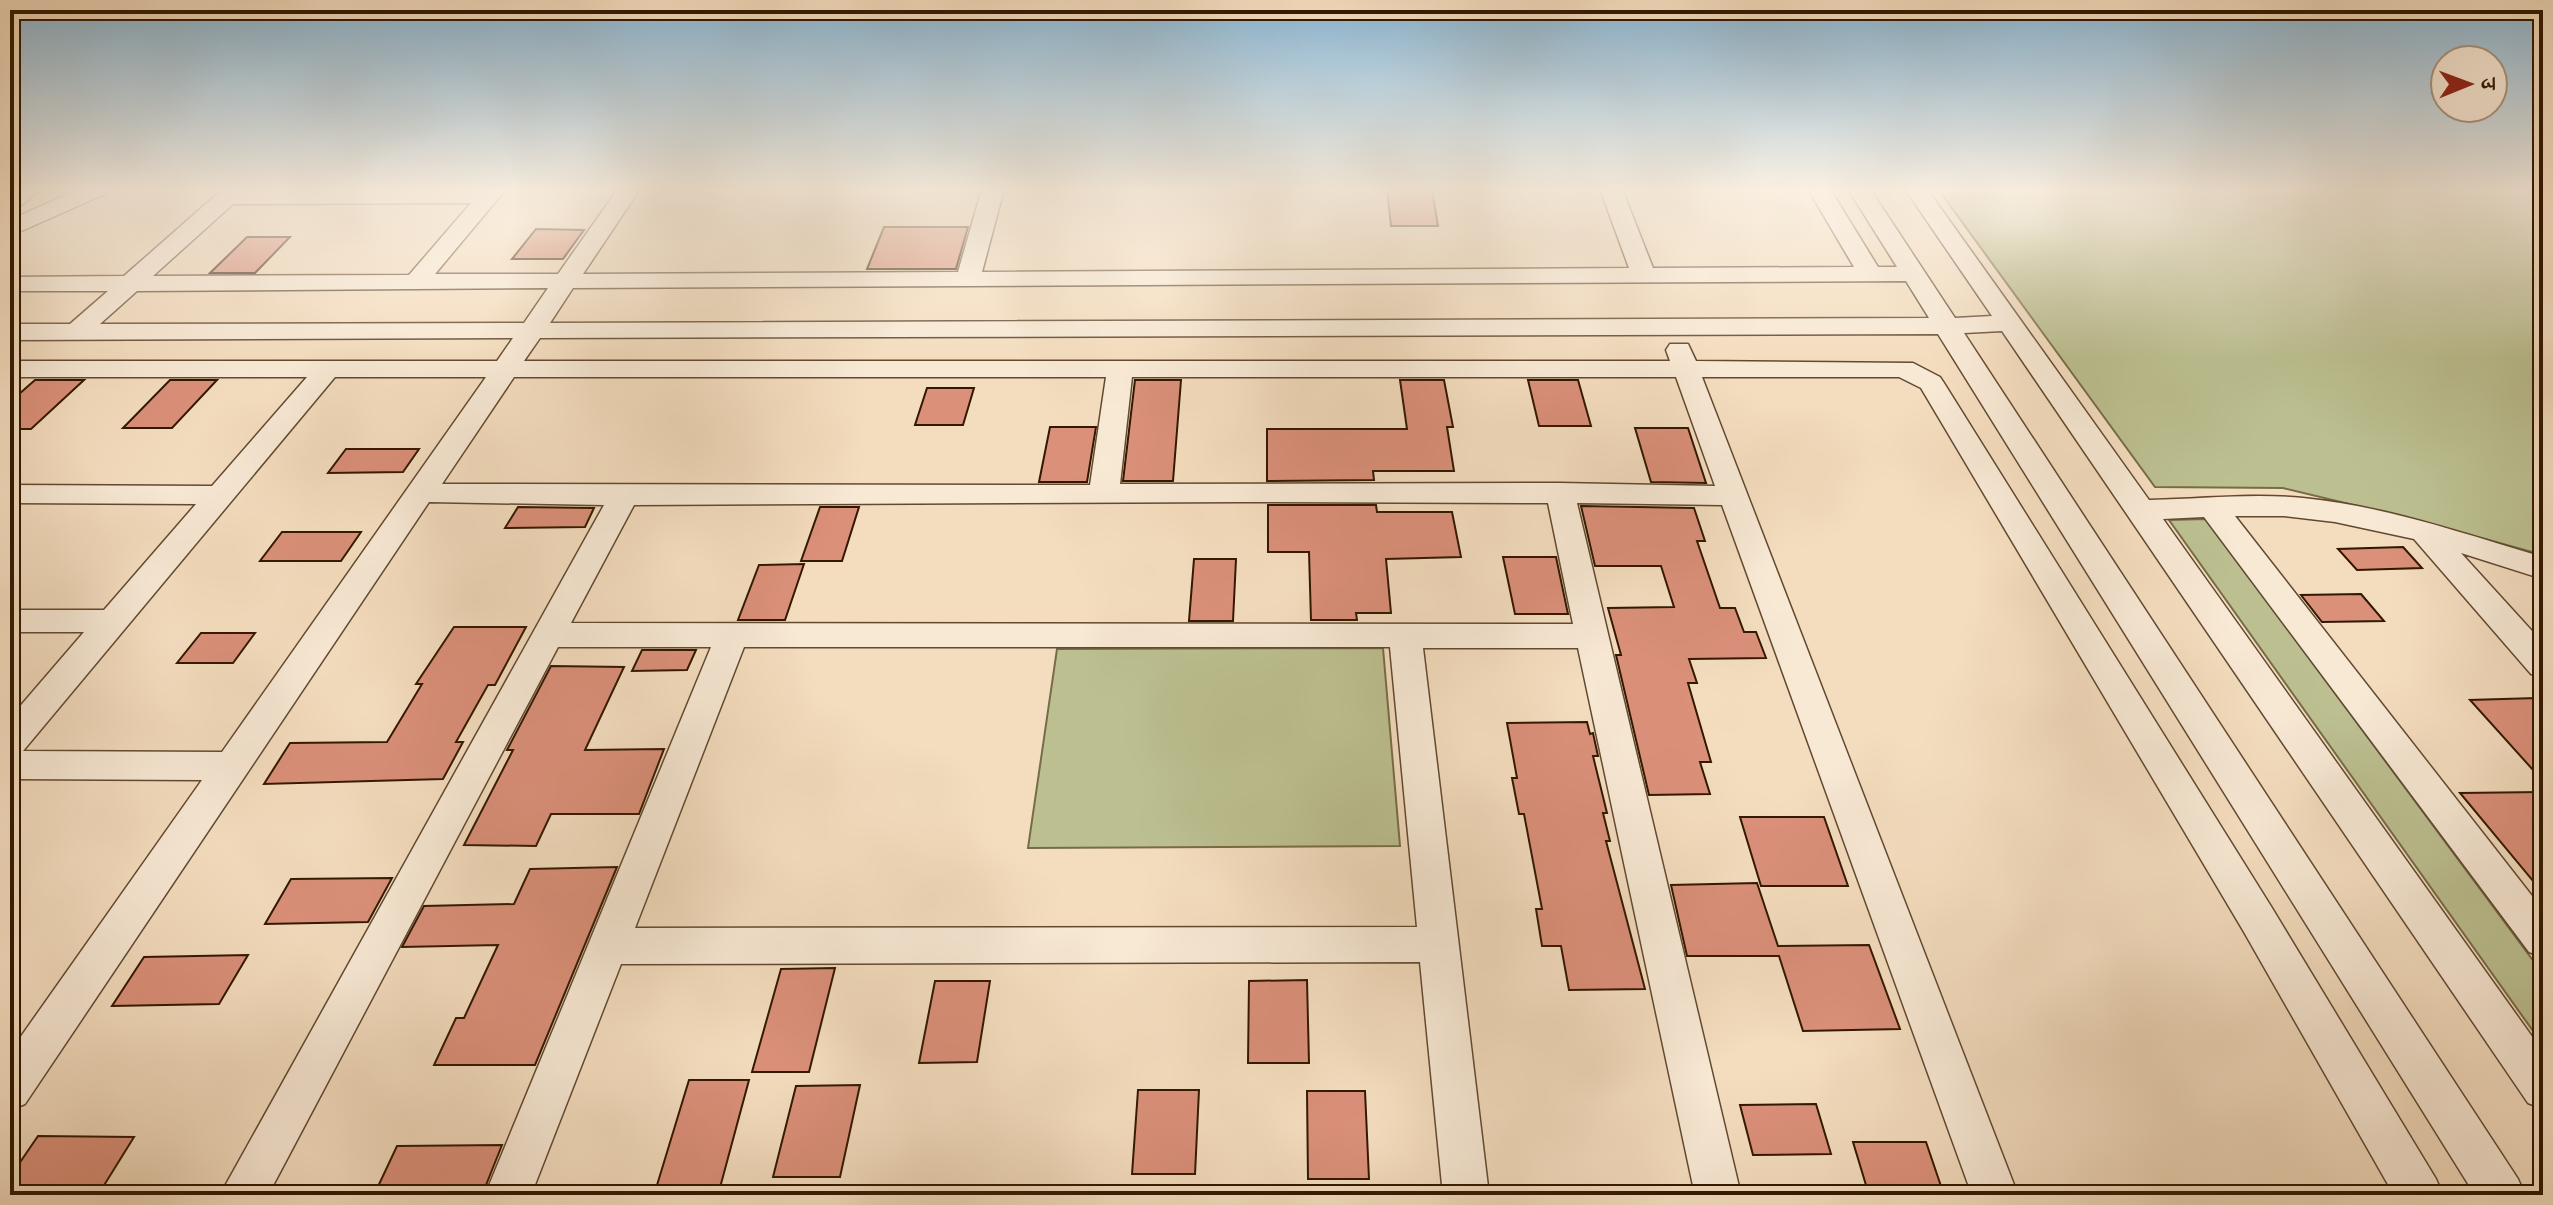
<svg xmlns="http://www.w3.org/2000/svg" width="2553" height="1205" font-family="'Old Standard TT','Noto Serif Devanagari',serif">
<style>
.green{fill:#bcc091;stroke:#776c48;stroke-width:2}
.building{fill:#db907a;stroke:#321800;stroke-width:2}
.lines{fill:none;stroke-linecap:round;stroke-linejoin:round}
.minor-casing{stroke:#624930;stroke-width:3}
.minor{fill:#f8e9d5;fill-rule:evenodd}
</style>
<rect width="100%" height="100%" fill="#f4ddbf"/>
<filter id="stains"><feTurbulence type="fractalNoise" baseFrequency=".0025" numOctaves="4"/><feColorMatrix values="0 0 0 0 .2 0 0 0 0 .09 0 0 0 0 .02 0 0 0 .5 -.17"/></filter>
<radialGradient id="worn" r=".72"><stop offset=".6" stop-color="#630" stop-opacity="0"/><stop offset="1" stop-color="#630" stop-opacity=".3"/></radialGradient>
<g class="green">
<path d="M1938 189H2543V555L2420 521 2283 488 2155 487Z"/>
<path d="M2206 519 2543 974V1045L2169 520Z"/>
<path d="M1383 648 1400 846 1028 848 1057 649Z"/>
</g>
<g class="building">
<path d="M1387 189H1432L1438 226H1391Z"/>
<path d="M884 227H968L956 269H867Z"/>
<path d="M536 229 584 230 563 259H512Z"/>
<path d="M247 237H290L255 273H210Z"/>
<path d="M35 380H84L31 429H10V402Z"/>
<path d="M170 380H217L172 428H123Z"/>
<path d="M1135 380H1181L1173 481H1123Z"/>
<path d="M1400 380H1444L1453 427H1447L1454 471H1373L1374 480 1267 481V429H1407Z"/>
<path d="M1528 380H1578L1591 426H1539Z"/>
<path d="M927 388H974L963 425H915Z"/>
<path d="M1050 427H1096L1087 482H1039Z"/>
<path d="M1635 428H1688L1706 483 1651 482Z"/>
<path d="M346 449H419L403 472 328 473Z"/>
<path d="M1268 505H1376L1377 512H1452L1461 557 1386 559 1391 613H1356L1357 620H1311L1309 552H1268Z"/>
<path d="M1581 506 1694 508 1705 541H1697L1720 608H1735L1744 632H1756L1766 658 1689 659 1697 683H1688L1711 762H1700L1710 794 1649 795 1616 655H1621L1608 608 1674 607 1661 566H1595Z"/>
<path d="M518 507 594 508 585 527 505 528Z"/>
<path d="M820 507H859L842 561H801Z"/>
<path d="M282 532H361L341 561H260Z"/>
<path d="M2403 547 2422 568 2357 570 2338 549Z"/>
<path d="M1503 557H1556L1568 614H1515Z"/>
<path d="M1194 559H1236L1233 621H1189Z"/>
<path d="M804 564 785 620H738L759 565Z"/>
<path d="M2361 594 2384 621 2322 622 2301 595Z"/>
<path d="M454 627H526L495 685H488L456 742H463L443 779 264 784 290 743 387 742 422 684H416Z"/>
<path d="M201 633H255L233 663H177Z"/>
<path d="M642 650H696L687 670 632 671Z"/>
<path d="M551 666 624 667 585 750 664 749 639 814H551L536 846 464 845 513 750H507Z"/>
<path d="M2537 698 2543 705V781L2470 700Z"/>
<path d="M1587 722 1590 734 1593 733 1598 756H1593L1607 813H1603L1610 841H1606L1645 989 1569 990 1561 946H1542L1536 909H1542L1524 814H1519L1512 778H1517L1507 723Z"/>
<path d="M2543 792V893L2460 793Z"/>
<path d="M1740 817H1824L1848 886H1761Z"/>
<path d="M617 867 535 1065H434L456 1018H464L498 945 402 947 424 906 514 904 530 869Z"/>
<path d="M392 878 368 922 265 924 291 879Z"/>
<path d="M1757 883 1778 946 1869 945 1900 1029 1803 1031 1779 956H1687L1671 885Z"/>
<path d="M248 955 219 1004 112 1006 144 957Z"/>
<path d="M835 968 809 1072H752L781 969Z"/>
<path d="M1307 980 1309 1063H1248L1249 981Z"/>
<path d="M935 981H990L977 1062 919 1063Z"/>
<path d="M689 1080H749L718 1195H654Z"/>
<path d="M860 1085 840 1177H773L796 1086Z"/>
<path d="M1138 1090H1199L1195 1174H1132Z"/>
<path d="M1307 1091H1365L1369 1179H1308Z"/>
<path d="M1816 1104 1831 1154 1753 1155 1740 1105Z"/>
<path d="M38 1136 134 1137 98 1195H10V1177Z"/>
<path d="M1853 1142H1926L1944 1195H1869Z"/>
<path d="M502 1145 482 1195H374L397 1146Z"/>
</g>
<g class="lines">
<g class="minor-casing">
<g id="minor">
<path d="M15 189H41L18 208 10 210V193Z"/>
<path d="M79 189H108L105 194 10 236V220Z"/>
<path d="M223 189H506L435 274H558L618 189H640L583 274 958 272 982 189H1004L982 272 1629 268 1600 189H1622L1653 268 1854 267 1808 189H1830L1878 267H1897L1848 189H1870L1955 318 1992 316 1905 189H1927L2149 500C2201 499 2252 493 2303 498 2386 506 2464 534 2543 557V579L2461 553 2543 643V677L2531 674 2414 539 2335 522 2284 516H2235L2543 910V957L2529 952 2204 517 2163 519 2543 1052V1109L2528 1103 2002 331 1964 333 2518 1179 2525 1195H2475L1938 334 540 338 524 361H1670L1666 350 1670 344H1688L1696 361 1913 363 1940 377 1944 383 2272 908 2436 1179 2443 1195H2394L2244 932 1921 388 1899 377H1702L2018 1195H1972L1722 505 1577 503 1741 1195H1695L1578 648H1423L1489 1195H1443L1420 962 621 964 531 1195H485L711 647H558L268 1195H220L604 505 429 502 25 1104 10 1110V1052L202 780 10 779V718L84 632H10V610H104L196 504 10 503V485L212 486 307 377H10V361H497L513 338 10 340V324H70L108 291H10V277L124 276ZM471 203 409 275 153 276 233 204ZM1906 281 1929 318 550 323 573 288ZM548 288 524 323 100 324 137 291ZM335 377H486L222 752 23 751ZM514 377H1106L1090 485 442 484ZM1132 377H1676L1715 486 1560 483 1120 484ZM1241 502 1548 503 1573 624 571 623 634 505ZM744 647H1390L1417 927 635 928Z"/>
</g>
</g>
<use href="#minor" class="minor"/>
</g>
<linearGradient id="sky" x2="0" y2="1"><stop stop-color="#8ab7d5"/><stop offset="0.53" stop-color="#faf0e2"/><stop offset="1" stop-color="#faf0e2" stop-opacity="0"/></linearGradient>
<rect width="2553" height="358" fill="url(#sky)"/>
<rect width="2553" height="1205" fill="none" stroke="#f4ddbf" stroke-width="40"/>
<rect x="12" y="12" width="2529" height="1181" fill="none" stroke="#321800" stroke-width="4"/>
<rect x="20" y="20" width="2513" height="1165" fill="none" stroke="#321800" stroke-width="2"/>
<g transform="translate(2469 84) rotate(89)"><circle r="38" fill="#f8e9d5" stroke="#a99580" stroke-width="2"/>
<path d="M0-6L14 30L0 20L-14 30Z" fill="#8f2418"/>
<text y="-12" font-size="22" font-weight="bold" text-anchor="middle" fill="#321800">उ</text>
</g>
<rect width="100%" height="100%" filter="url(#stains)"/>
<rect width="100%" height="100%" fill="url(#worn)"/>
</svg>
